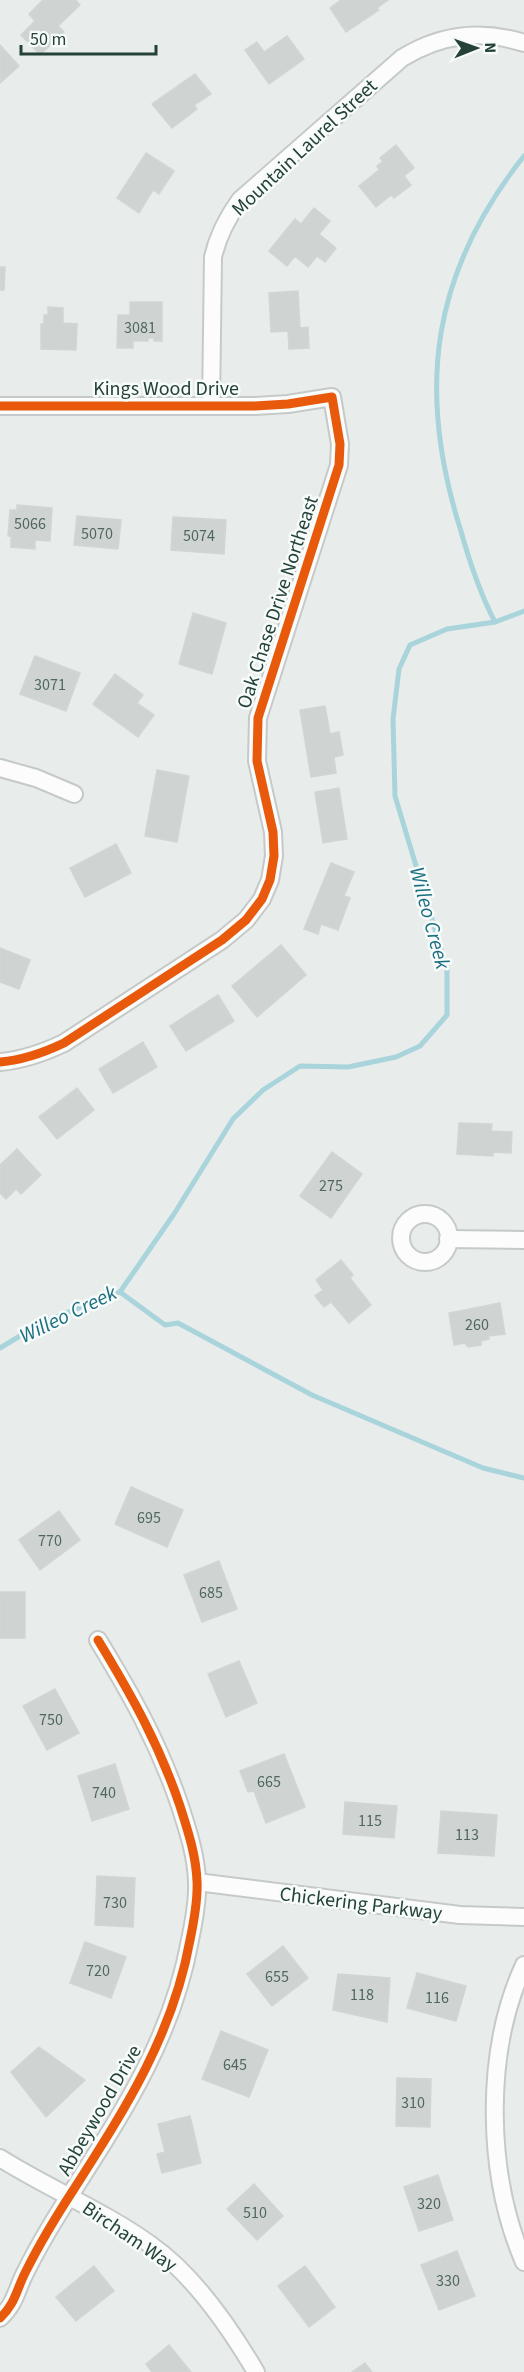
<svg xmlns="http://www.w3.org/2000/svg" width="524" height="2372" font-family="'Source Sans 3',sans-serif">
<style>
.lines{fill:none;stroke-linecap:round;stroke-linejoin:round}
.stream{stroke:#a9d4db;stroke-width:5}
.building{fill:#cfd4d2;stroke:#d1d6d4;stroke-width:1.5}
.street-casing{stroke:#c5cac8;stroke-width:20}
.street{stroke:#fcfcfc;stroke-width:16}
.cycleway-casing{stroke:#f7fbf9;stroke-width:13}
.cycleway{stroke:#e8590c;stroke-width:9}
.labels{text-anchor:middle;stroke-width:5;stroke-linejoin:round;paint-order:stroke}
.number-label{font-size:16px;fill:#506761}
.street-label{font-size:20px;fill:#24423a;stroke:#f7fbf9}
.water-label{font-size:21px;font-style:italic;fill:#1c6f80;stroke:#f7fbf9}
</style>
<rect width="100%" height="100%" fill="#e8edeb"/>
<g class="lines">
<g class="stream">
<path d="M495 622C479 592 469 560 460 528 416 388 432 272 524 156"/>
<path d="M120 1292 165 1325 178 1323 312 1395 483 1468 524 1478"/>
<path d="M0 1348 43 1322 120 1292 174 1214 233 1119 263 1090 300 1066 348 1067 396 1057 420 1046 447 1015V969L395 796 393 719 399 669 410 645 447 629 495 622 524 611"/>
</g>
</g>
<g class="building">
<path d="M43 0H76L80 5 58 26 64 32 40 55 21 35 35 21 29 14Z"/>
<path d="M341 0H388L377 8 379 10 346 32 330 8Z"/>
<path d="M287 36 304 59 269 84 245 50 257 42 264 52Z"/>
<path d="M0 45 19 66 0 83Z"/>
<path d="M195 74 211 94 194 105 197 109 172 128 152 104Z"/>
<path d="M396 145 414 168 404 176 411 185 394 198 391 195 376 207 359 186 379 170 377 166 383 161 380 158Z"/>
<path d="M146 153 174 171 159 194 153 190 139 213 117 198Z"/>
<path d="M314 208 330 221 319 234 336 248 325 262 317 256 308 267 295 256 287 266 269 251 295 219 301 224Z"/>
<path d="M0 267H5L4 290H0Z"/>
<path d="M298 291 300 328 308 327 309 348 289 349 288 331 271 332 269 293Z"/>
<path d="M130 302H162V341H154V338H148V341H133V348H117L118 315H130Z"/>
<path d="M48 307 63 308V323L77 324 76 350 41 349V324H44V315H48Z"/>
<path d="M17 505 52 508 50 541 35 540V549L11 547V536H8L10 510H17Z"/>
<path d="M77 516 121 520 118 549 74 545Z"/>
<path d="M173 517 226 520 224 554 171 550Z"/>
<path d="M193 613 226 623 212 674 179 664Z"/>
<path d="M35 656 80 673 66 711 20 694Z"/>
<path d="M115 674 143 695 137 703 154 715 138 737 93 704Z"/>
<path d="M325 706 330 734 339 732 343 755 334 757 336 773 311 777 300 710Z"/>
<path d="M157 770 189 776 177 842 145 836Z"/>
<path d="M339 788 347 839 323 843 315 792Z"/>
<path d="M116 844 131 873 85 897 70 868Z"/>
<path d="M331 863 354 872 344 896 350 898 338 930 321 924 318 934 304 929Z"/>
<path d="M281 945 306 975 257 1017 232 986Z"/>
<path d="M0 948 30 960 19 989 0 982Z"/>
<path d="M218 995 234 1021 186 1051 170 1026Z"/>
<path d="M143 1042 157 1067 113 1093 99 1069Z"/>
<path d="M77 1088 94 1110 57 1139 39 1117Z"/>
<path d="M459 1123 492 1124 491 1131 512 1132 511 1153 493 1152V1156L457 1154Z"/>
<path d="M17 1149 41 1175 21 1194 16 1189 6 1199 0 1193V1165Z"/>
<path d="M332 1152 362 1174 331 1218 300 1196Z"/>
<path d="M341 1260 353 1275 350 1278 371 1305 349 1323 331 1302 324 1307 315 1296 323 1290 316 1280Z"/>
<path d="M500 1303 505 1334 488 1336 489 1339 481 1341V1345L468 1347 465 1343 454 1345 449 1313Z"/>
<path d="M131 1487 183 1510 167 1547 115 1524Z"/>
<path d="M59 1511 80 1540 40 1570 19 1540Z"/>
<path d="M219 1561 237 1609 202 1622 184 1575Z"/>
<rect x="0" y="1592" width="25" height="46"/>
<path d="M239 1661 257 1703 226 1717 208 1674Z"/>
<path d="M55 1689 79 1733 47 1750 23 1706Z"/>
<path d="M284 1754 305 1807 266 1823 254 1791 248 1792 240 1771Z"/>
<path d="M115 1764 129 1809 92 1821 78 1776Z"/>
<path d="M345 1802 397 1806 394 1838 343 1834Z"/>
<path d="M441 1811 497 1815 494 1856 438 1853Z"/>
<path d="M97 1876 135 1878 133 1927 95 1925Z"/>
<path d="M85 1942 126 1957 111 1998 70 1983Z"/>
<path d="M283 1946 308 1978 272 2006 247 1974Z"/>
<path d="M417 1973 466 1986 456 2021 407 2008Z"/>
<path d="M338 1974 390 1978 387 2022 333 2010Z"/>
<path d="M221 2031 268 2050 249 2097 202 2079Z"/>
<path d="M39 2047 85 2080 46 2117 11 2072Z"/>
<path d="M397 2078 431 2079 430 2127 396 2126Z"/>
<path d="M190 2116 201 2163 162 2173 157 2154 165 2152 158 2124Z"/>
<path d="M438 2175 453 2220 419 2231 404 2187Z"/>
<path d="M254 2184 283 2216 257 2240 227 2209Z"/>
<path d="M457 2251 475 2296 439 2310 421 2265Z"/>
<path d="M94 2266 114 2291 76 2321 56 2297Z"/>
<path d="M305 2266 335 2307 309 2327 278 2286Z"/>
<path d="M169 2345 191 2372H152L146 2364Z"/>
<path d="M365 2363 372 2372H352Z"/>
</g>
<g class="lines">
<g class="street-casing">
<g id="street">
<path d="M0 406H255L288 404 332 397 340 444 339 465 258 718 257 761 273 832 274 856 270 880 262 899 246 920 222 940 64 1043C43 1053 24 1060 0 1062"/>
<path d="M211 406 213 257C218 235 227 218 240 200L402 58C441 34 480 29 524 43"/>
<path d="M0 768 36 778 74 794"/>
<circle cx="425" cy="1238" r="24"/>
<path d="M448 1239 524 1240"/>
<path d="M197 1882 460 1915 524 1917"/>
<path d="M524 1965C484 2052 486 2174 524 2262"/>
<path d="M0 2158C49 2189 104 2211 151 2245 194 2275 230 2328 256 2372"/>
<path d="M0 2318C16 2303 16 2290 26 2271 40 2243 57 2215 74 2189 125 2109 173 2035 190 1940 194 1921 198 1900 197 1881 196 1855 188 1831 180 1806 159 1744 132 1696 98 1640"/>
</g>
</g>
<use href="#street" class="street"/>
<g class="cycleway-casing">
<g id="cycleway">
<path d="M0 406H255L288 404 332 397 340 444 339 465 258 718 257 761 273 832 274 856 270 880 262 899 246 920 222 940 64 1043C43 1053 24 1060 0 1062"/>
<path d="M0 2318C16 2303 16 2290 26 2271 40 2243 57 2215 74 2189 125 2109 173 2035 190 1940 194 1921 198 1900 197 1881 196 1855 188 1831 180 1806 159 1744 132 1696 98 1640"/>
</g>
</g>
<use href="#cycleway" class="cycleway"/>
</g>
<g class="labels">
<g class="number-label">
<text x="140" y="333">3081</text>
<text x="30" y="529">5066</text>
<text x="97" y="539">5070</text>
<text x="199" y="541">5074</text>
<text x="50" y="690">3071</text>
<text x="331" y="1191">275</text>
<text x="477" y="1330">260</text>
<text x="149" y="1523">695</text>
<text x="50" y="1546">770</text>
<text x="211" y="1598">685</text>
<text x="51" y="1725">750</text>
<text x="269" y="1787">665</text>
<text x="104" y="1798">740</text>
<text x="370" y="1826">115</text>
<text x="467" y="1840">113</text>
<text x="115" y="1908">730</text>
<text x="98" y="1976">720</text>
<text x="277" y="1982">655</text>
<text x="362" y="2000">118</text>
<text x="437" y="2003">116</text>
<text x="235" y="2070">645</text>
<text x="413" y="2108">310</text>
<text x="429" y="2209">320</text>
<text x="255" y="2218">510</text>
<text x="448" y="2286">330</text>
</g>
<g class="street-label">
<text transform="translate(304 147) rotate(-43)" y="7">Mountain Laurel Street</text>
<text x="166" y="395">Kings Wood Drive</text>
<text transform="translate(277 602) rotate(-72)" y="7">Oak Chase Drive Northeast</text>
<text transform="translate(361 1903) rotate(7)" y="7">Chickering Parkway</text>
<text transform="translate(99 2110) rotate(-60)" y="7">Abbeywood Drive</text>
<text transform="translate(130 2236) rotate(34)" y="7">Bircham Way</text>
</g>
<g class="water-label">
<text transform="translate(430 918) rotate(75)" y="7">Willeo Creek</text>
<text transform="translate(68 1314) rotate(-26)" y="7">Willeo Creek</text>
</g>
</g>
<g transform="translate(476 48) rotate(89)" stroke="#f7fbf9" stroke-width="4.5" paint-order="stroke">
<path d="M0-4.5L10 22L0 15L-10 22Z" fill="#24423a"/>
<text y="-9" font-size="16" font-weight="bold" text-anchor="middle" fill="#24423a">N</text>
</g>
<path d="M21 45v9h135v-9" fill="none" stroke="#24423a" stroke-width="3"/>
<text x="30" y="45" font-size="18" fill="#24423a" stroke="#f7fbf9" stroke-width="4.5" paint-order="stroke">50 m</text>
</svg>
